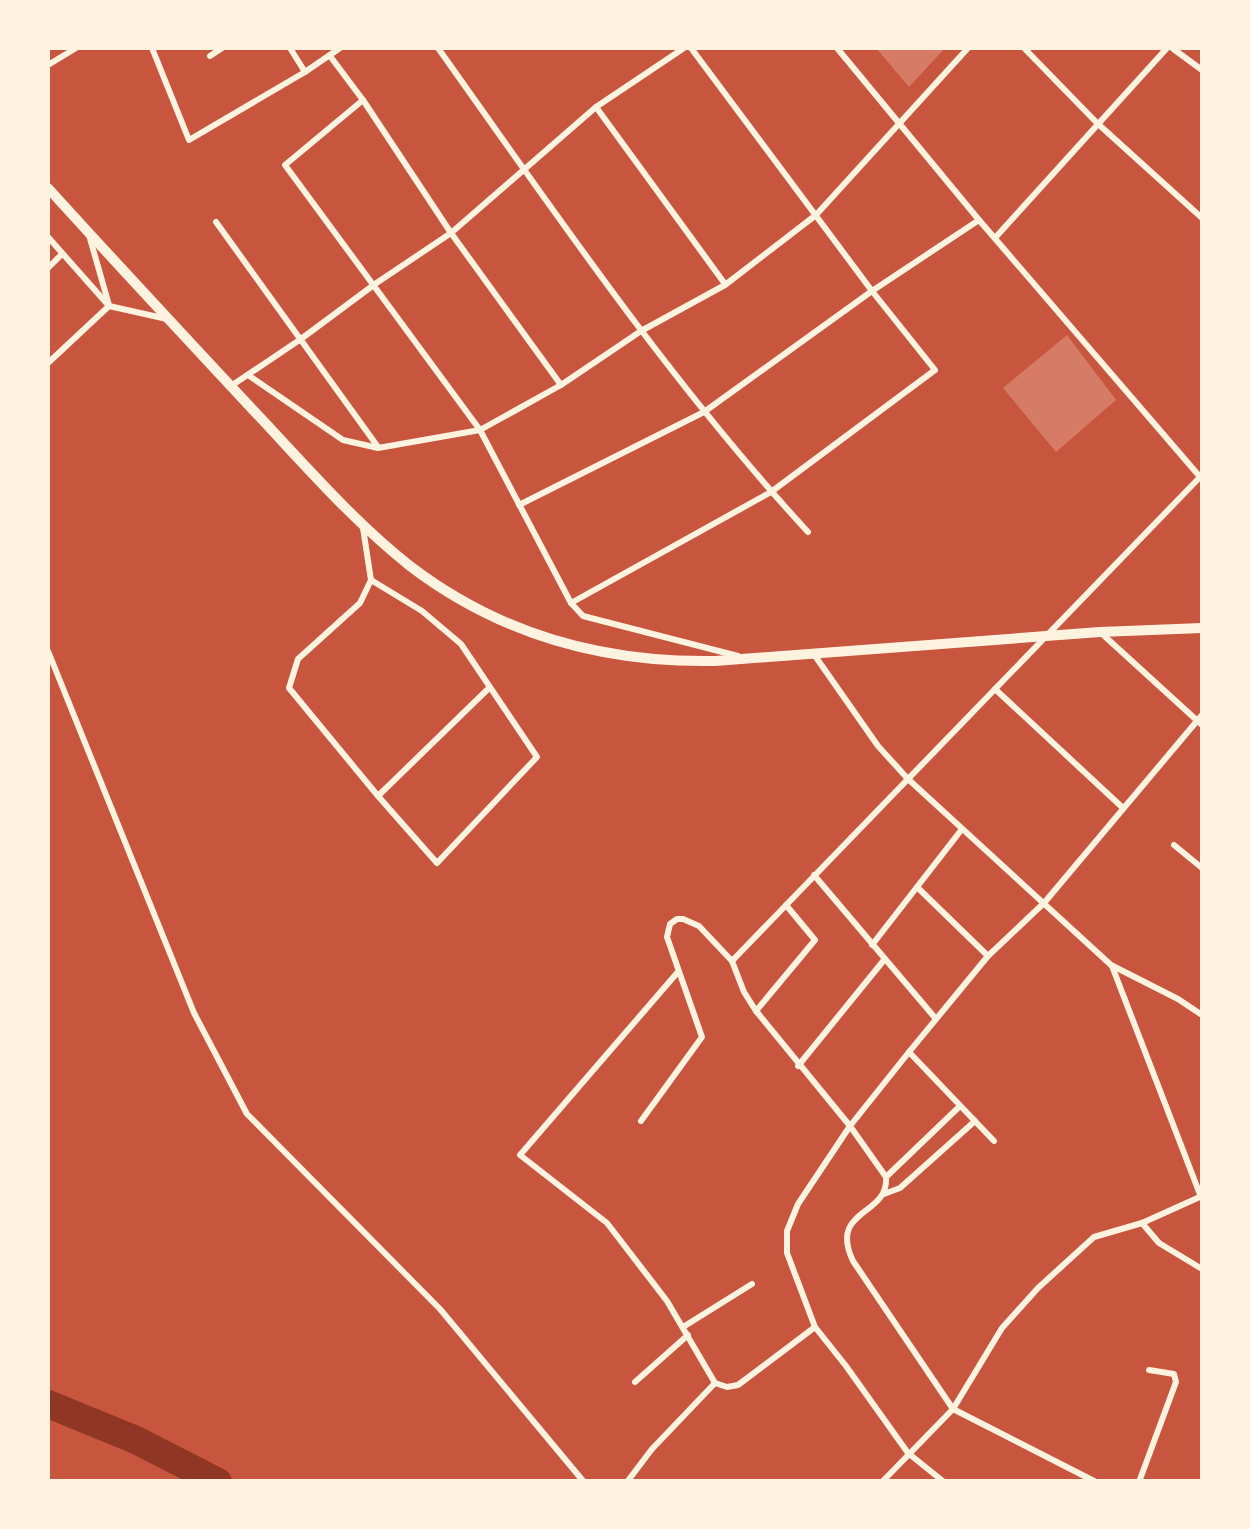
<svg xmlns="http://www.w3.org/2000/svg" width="1250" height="1529" font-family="'Asap Condensed',sans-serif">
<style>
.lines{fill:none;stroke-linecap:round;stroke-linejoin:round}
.river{stroke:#8f3625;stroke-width:28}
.building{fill:#d67c66}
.minor{stroke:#fff3e0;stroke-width:6}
.primary{stroke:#fff3e0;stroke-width:10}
</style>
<rect width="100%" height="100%" fill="#c8553d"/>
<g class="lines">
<path class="river" d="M48 1404 136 1440 218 1482"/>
</g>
<g class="building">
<path d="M876 48H945L909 87Z"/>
<path d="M1067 335 1116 400 1056 452 1003 388Z"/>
</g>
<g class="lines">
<g class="minor">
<path d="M152 48 189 140 305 72 340 48"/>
<path d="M290 48 305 72"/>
<path d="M438 48C556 214 670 382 808 532"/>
<path d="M837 48 979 220 1201 478"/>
<path d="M1024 48 1097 123 1202 218"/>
<path d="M1172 48 1202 70"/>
<path d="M210 56 222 48"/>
<path d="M330 56 363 100 451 233 561 385"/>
<path d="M48 65 76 48"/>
<path d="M363 100 285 165 480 430 571 603 583 616 738 656"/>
<path d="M596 107 725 284"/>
<path d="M216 222 378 447"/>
<path d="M89 235 109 305"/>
<path d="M48 237 109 306"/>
<path d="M995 238 1167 48"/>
<path d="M48 268 62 254"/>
<path d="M109 306 167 319"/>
<path d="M48 363 109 306"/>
<path d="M248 375 343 440 378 448 480 430 561 385 641 331 725 285 816 215 968 48"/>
<path d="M231 386 301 339 375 284 451 233 596 107 684 48"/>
<path d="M519 505 704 412 872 291 979 220"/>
<path d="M363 528 371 580 360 603 298 659 289 688 378 796 437 863 537 757 461 644 422 611 371 580"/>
<path d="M571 603 771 492 935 370 872 291 691 48"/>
<path d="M1100 632 1202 725"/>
<path d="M48 651 194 1013 247 1114 440 1309 584 1482"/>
<path d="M813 653 878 746 908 779 1111 965 1178 999 1202 1015"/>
<path d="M995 689 1123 808"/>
<path d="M378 796 489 688"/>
<path d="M1174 845 1202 868"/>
<path d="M814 875 936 1019"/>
<path d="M918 888 988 956"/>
<path d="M872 945 962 829"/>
<path d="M732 961 1202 475"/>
<path d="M1112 966 1201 1197"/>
<path d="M677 973 520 1155 607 1223 667 1301 715 1383"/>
<path d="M756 1011 815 940 786 905"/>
<path d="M909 1052 994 1141"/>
<path d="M798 1066 884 960"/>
<path d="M641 1121 702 1037 667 937 670 924 677 919H683L699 926 732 961 744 992 756 1011 850 1126 886 1177C889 1217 828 1208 853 1261L953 1409 1096 1482"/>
<path d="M886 1177 960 1106"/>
<path d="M884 1194 900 1188 975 1121"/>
<path d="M1142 1223 1159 1243 1202 1269"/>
<path d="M683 1327 752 1284"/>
<path d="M635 1382 688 1335"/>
<path d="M715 1383 727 1387 738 1385 815 1327"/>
<path d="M627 1482 652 1449 715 1383"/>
<path d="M882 1482 953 1409 1002 1328 1038 1288 1094 1237 1142 1223 1202 1196"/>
<path d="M944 1482 908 1453 846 1366 815 1327 787 1253V1231L798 1204 850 1126 909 1052 988 956 1044 903 1202 715"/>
<path d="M1139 1482 1176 1382 1174 1374 1149 1370"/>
</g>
<path class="primary" d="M48 188C116 263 185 337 254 411 304 464 353 521 410 566 499 634 604 663 715 661L1100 632 1202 628"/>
</g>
<rect width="1250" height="1529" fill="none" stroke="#fff3e0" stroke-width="100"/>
</svg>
